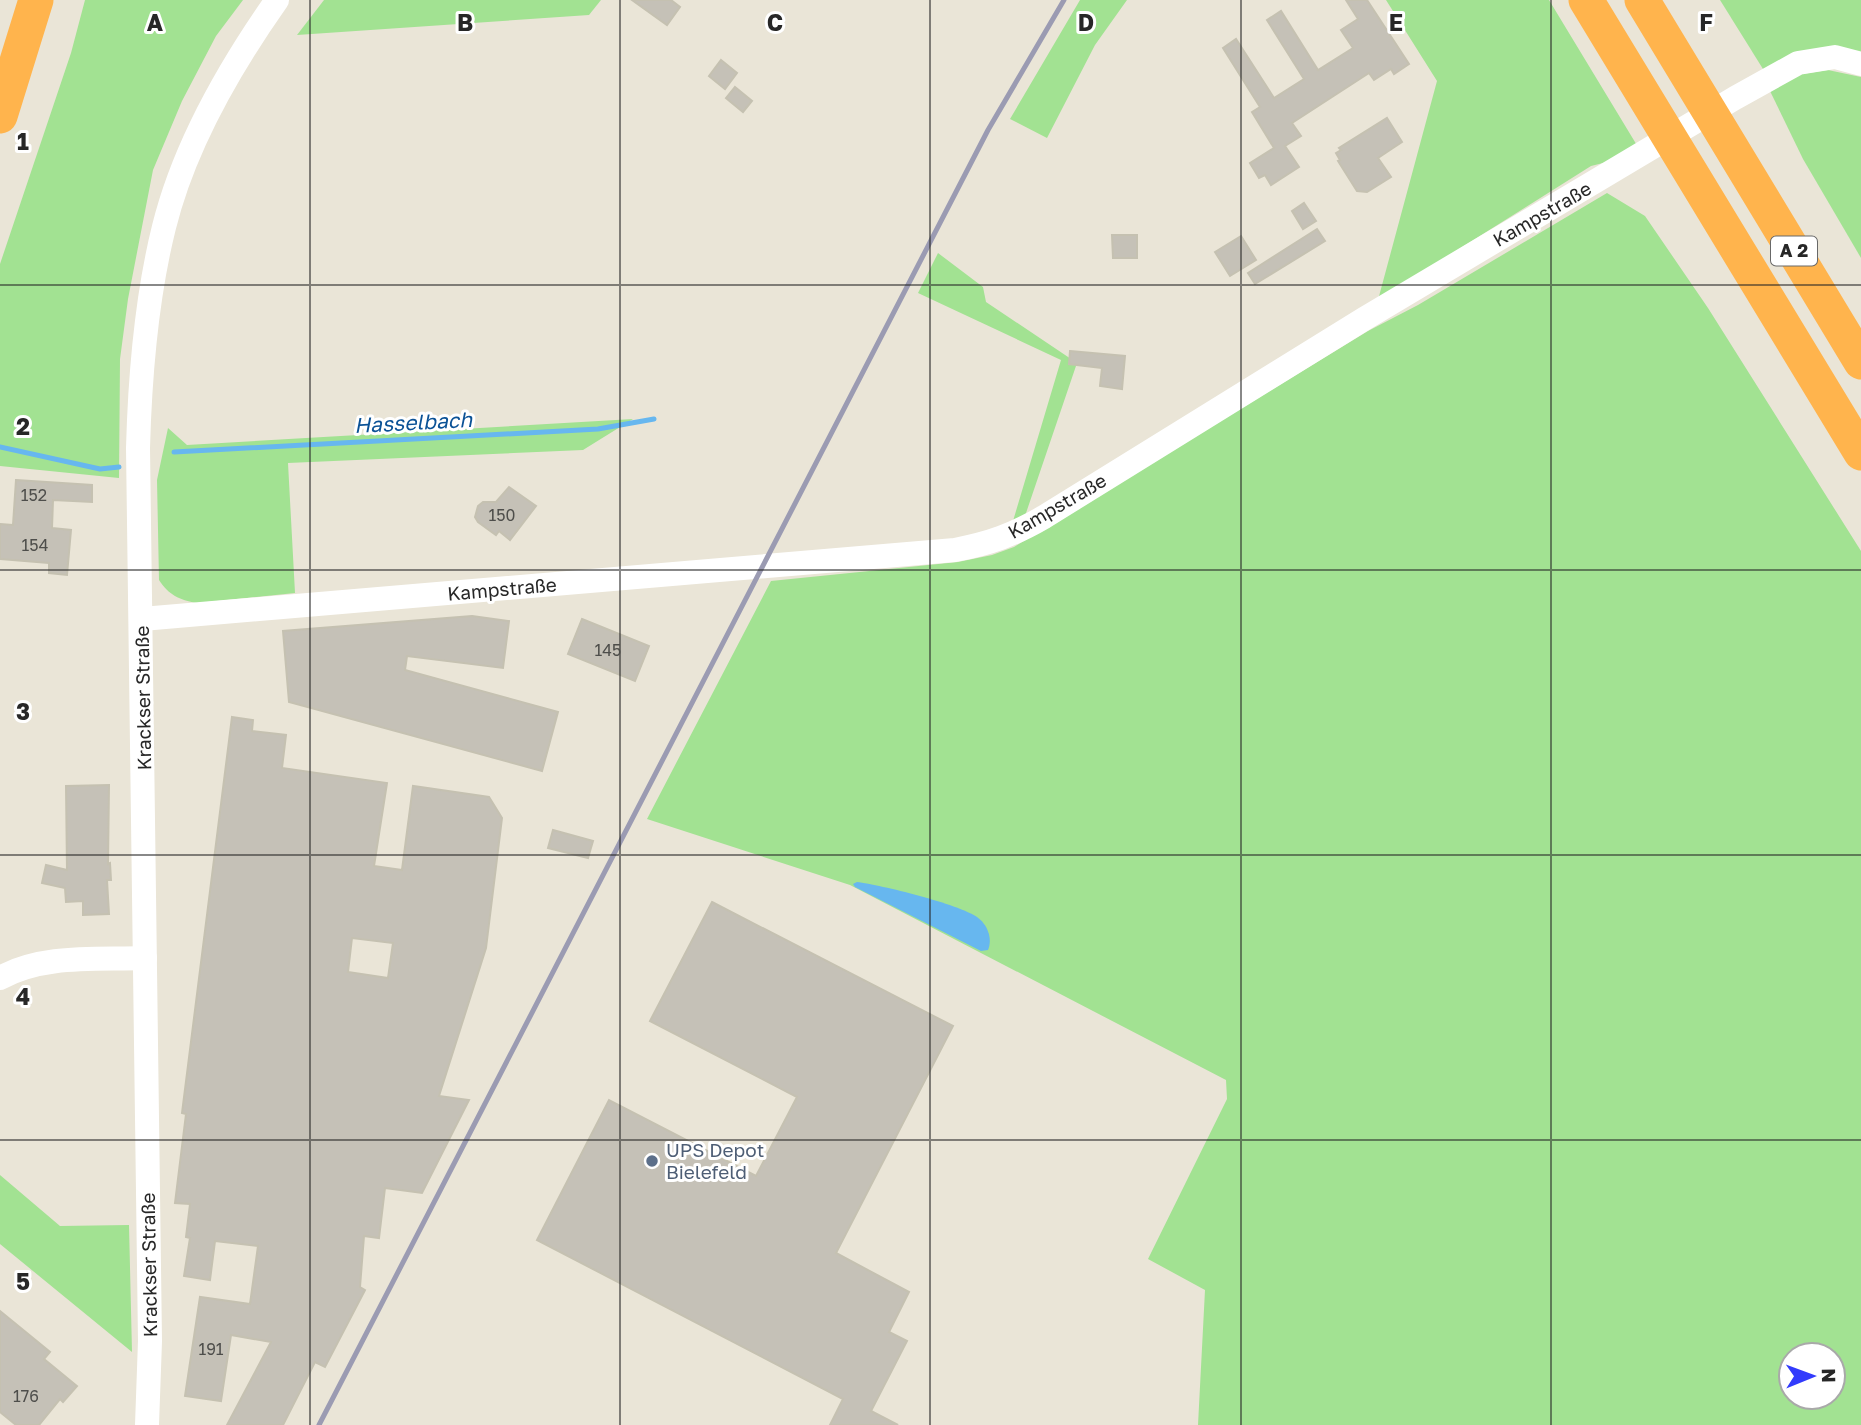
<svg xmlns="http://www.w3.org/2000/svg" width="1861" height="1425" font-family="'Golos Text',sans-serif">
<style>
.green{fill:#a2e292;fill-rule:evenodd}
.water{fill:#67b7ef}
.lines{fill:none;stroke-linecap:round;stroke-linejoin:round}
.stream{stroke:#67b7ef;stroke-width:5}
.building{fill:#c5c1b7;stroke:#c5c1b1;stroke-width:2;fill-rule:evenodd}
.minor{stroke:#fff;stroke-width:24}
.highway{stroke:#ffb44d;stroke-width:35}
.rail{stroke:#9b9bb2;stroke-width:5}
.grid{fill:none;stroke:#272727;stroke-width:2;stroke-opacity:0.55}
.service-dot{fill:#5c6f8a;stroke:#fff;stroke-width:2.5}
.labels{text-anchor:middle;stroke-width:6;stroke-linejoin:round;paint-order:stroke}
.number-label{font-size:16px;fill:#4e4e4b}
.shield{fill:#fff;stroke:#686868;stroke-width:2}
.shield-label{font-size:18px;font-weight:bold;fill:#272727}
.street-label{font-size:19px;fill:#272727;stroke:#fff}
.service-label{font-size:19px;fill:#4e5e75;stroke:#fff;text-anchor:start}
.water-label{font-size:21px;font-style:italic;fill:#0b5296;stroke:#fff}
.grid-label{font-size:23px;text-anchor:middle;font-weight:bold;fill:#272727;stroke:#fff;stroke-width:6;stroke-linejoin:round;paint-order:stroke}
</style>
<rect width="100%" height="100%" fill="#eae5d7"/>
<g class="green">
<path d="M85 0H243L216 36 182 101 153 170 128 299 120 359 119 478 0 466V264L71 53Z"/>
<path d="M324 0H601L589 15 297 35Z"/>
<path d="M1080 0H1127L1095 45 1047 138 1010 119Z"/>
<path d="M1386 0H1549L1638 147 1619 159 1591 166 1378 300 1437 81Z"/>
<path d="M1720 0H1861V55L1763 69Z"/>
<path d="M1828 70 1861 77V258L1803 159 1770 91 1796 75Z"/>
<path d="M1607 193 1645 216 1708 308 1861 551V1425H1198L1205 1290 1148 1259 1227 1099 1226 1080 850 885 647 819 771 581 958 562 992 555 1014 547 1368 331 1418 305ZM1791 1355H1833V1397H1791Z"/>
<path d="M938 253 983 287 986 302 1077 363 1025 516 1013 521 1061 360 918 293Z"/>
<path d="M633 419 583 450 288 463 295 593 197 603C179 600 169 595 159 580L157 480 168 428 187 445Z"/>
<path d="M0 1175 60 1226 129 1225 132 1352 0 1244Z"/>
</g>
<path class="water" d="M857 882C881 885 958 904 977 917 987 924 993 938 988 950L981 951 855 887 853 884Z"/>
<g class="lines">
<g class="stream">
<path d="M0 447 100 469 119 467"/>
<path d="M174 452 598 429 654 419"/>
</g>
</g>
<g class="building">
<path d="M632 0H671L680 7 667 25Z"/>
<path d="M1346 0H1367L1409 64 1394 74 1391 69 1374 80 1369 73 1292 123 1301 136 1285 146 1299 167 1271 185 1265 175 1259 178 1250 163 1274 148 1252 112 1260 107 1223 48 1236 39 1274 98 1304 79 1267 20 1281 11 1318 70 1353 48 1341 30 1358 19Z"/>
<path d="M721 60 737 73 725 89 709 76Z"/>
<path d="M735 87 752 101 743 112 726 98Z"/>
<path d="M1387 118 1402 142 1378 158 1391 177 1367 192 1357 191 1338 161 1340 160 1336 153 1341 150 1339 148Z"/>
<path d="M1304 203 1316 221 1303 229 1292 211Z"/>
<path d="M1317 229 1325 241 1255 284 1248 273Z"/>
<path d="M1112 235H1137V258H1113Z"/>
<path d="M1241 236 1256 260 1230 276 1215 252Z"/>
<path d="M1070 351 1125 356 1122 389 1100 386 1102 368 1069 364Z"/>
<path d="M16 480 92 485V502L53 500 52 528 71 530 67 575 49 573V563L0 559V524L13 525Z"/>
<path d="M509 487 536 506 510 540 499 531 496 535 478 522 475 517 478 506 483 502H496Z"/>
<path d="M472 616 509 621 503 668 407 656 405 670 558 712 542 771 289 702 283 631Z"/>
<path d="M582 619 649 646 635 681 568 654Z"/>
<path d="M232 717 253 720 252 731 286 735 282 768 387 783 374 866 402 870 413 786 489 797 502 818 486 948 439 1096 469 1100 422 1193 385 1188 379 1238 364 1236 360 1287 365 1290 325 1367 315 1362 283 1425H227L271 1342 231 1335 221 1401 185 1396 200 1297 250 1304 258 1246 215 1241 210 1280 184 1276 190 1238 186 1237 190 1204 175 1203 186 1114 182 1113ZM352 938 393 943 388 978 348 972Z"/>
<path d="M109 785 108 864 110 863 111 880H107L109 914 83 915V901L66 902 65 888 42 883 46 865 67 870 66 786Z"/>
<path d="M553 830 593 841 588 858 548 848Z"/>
<path d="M712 902 953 1026 836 1253 909 1292 889 1332 907 1341 871 1411 898 1425H830L843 1399 537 1240 609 1100 756 1176 797 1097 650 1021Z"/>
<path d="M0 1311 50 1352 44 1359 77 1386 63 1402 60 1399 39 1425H16L0 1412Z"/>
</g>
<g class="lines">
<g class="minor">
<path d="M142 619 955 550C991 543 1013 535 1044 517L1364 319 1735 98 1798 63 1835 57 1861 64"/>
<path d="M0 978C43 954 97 960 145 958"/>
<path d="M147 1425 150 1341 138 448C140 374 146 299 164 227 184 146 229 68 277 0"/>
</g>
<g class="highway">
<path d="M1586 0 1861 453"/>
<path d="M1642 0 1861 362"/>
<path d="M0 116 36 0"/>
</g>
<path class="rail" d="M319 1425 988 130 1064 0"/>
</g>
<path class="grid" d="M310 0V1425M620 0V1425M930 0V1425M1241 0V1425M1551 0V1425M0 285H1861M0 570H1861M0 855H1861M0 1140H1861"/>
<circle class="service-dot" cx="652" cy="1161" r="7"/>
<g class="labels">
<g class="number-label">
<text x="34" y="501">152</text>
<text x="502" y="521">150</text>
<text x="35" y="551">154</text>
<text x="608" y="656">145</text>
<text x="211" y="1355">191</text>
<text x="26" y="1402">176</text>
</g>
<rect class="shield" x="1771" y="236.5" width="46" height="29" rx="5"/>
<g class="shield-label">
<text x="1794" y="257">A 2</text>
</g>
<g class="street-label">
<text transform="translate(1542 214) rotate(-30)" y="7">Kampstraße</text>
<text transform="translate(1057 506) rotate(-30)" y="7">Kampstraße</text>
<text transform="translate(502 589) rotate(-5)" y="7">Kampstraße</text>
<text transform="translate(143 698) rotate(-91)" y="7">Krackser Straße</text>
<text transform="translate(149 1265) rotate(-91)" y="7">Krackser Straße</text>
</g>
<g class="service-label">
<text x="666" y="1157">UPS Depot<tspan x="666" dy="22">Bielefeld</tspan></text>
</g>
<g class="water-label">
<text transform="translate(413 423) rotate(-3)" y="7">Hasselbach</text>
</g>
</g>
<g class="grid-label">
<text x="155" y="31">A</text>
<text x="465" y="31">B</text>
<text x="775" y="31">C</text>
<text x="1086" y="31">D</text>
<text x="1396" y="31">E</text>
<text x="1706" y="31">F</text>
<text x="23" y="150">1</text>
<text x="23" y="435">2</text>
<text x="23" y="720">3</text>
<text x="23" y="1005">4</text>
<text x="23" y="1290">5</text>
</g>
<g transform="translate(1812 1376) rotate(89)"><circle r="33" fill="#ffffff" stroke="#a9a9a9" stroke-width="2"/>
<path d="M0-5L12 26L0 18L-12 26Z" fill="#323bfc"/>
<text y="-10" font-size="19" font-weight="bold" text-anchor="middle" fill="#272727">N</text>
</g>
</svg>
